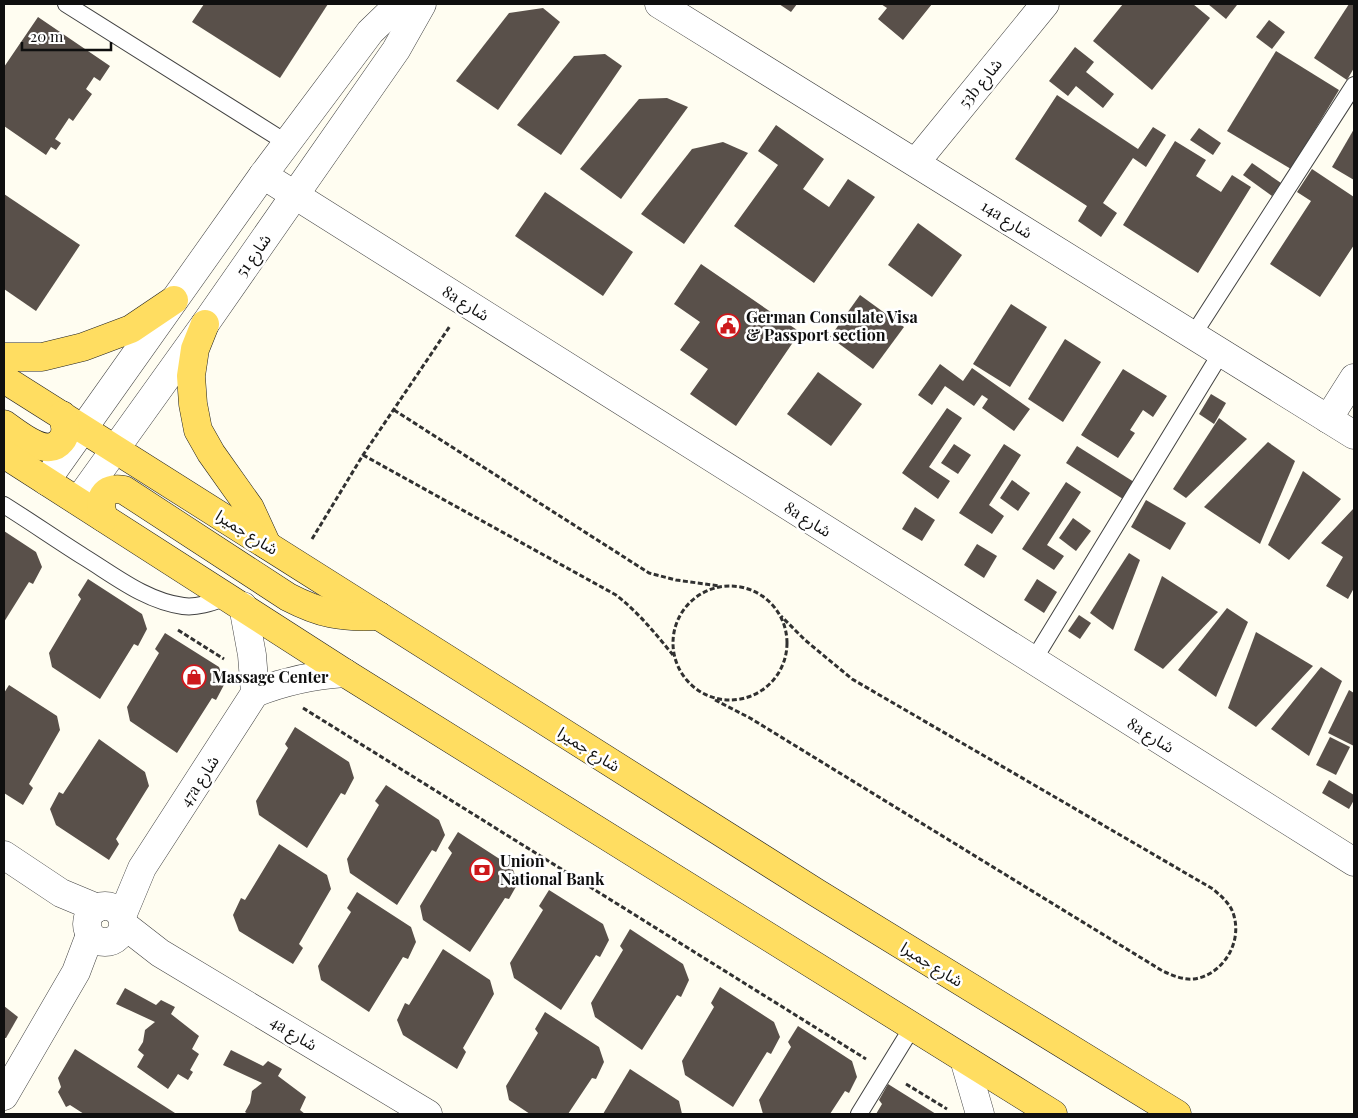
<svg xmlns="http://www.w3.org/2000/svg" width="1358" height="1118" font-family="'Playfair Display','Noto Sans Arabic',serif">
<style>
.building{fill:#59504a}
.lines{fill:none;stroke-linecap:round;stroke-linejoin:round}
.service-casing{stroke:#424242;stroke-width:18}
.minor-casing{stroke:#424242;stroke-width:29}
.primary-casing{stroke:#202020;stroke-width:29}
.path{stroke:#313131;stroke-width:3;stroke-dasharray:5 2.5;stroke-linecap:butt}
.service{stroke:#fff;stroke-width:16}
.minor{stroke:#fff;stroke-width:28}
.primary{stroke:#ffdd61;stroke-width:28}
.labels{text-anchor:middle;stroke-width:5;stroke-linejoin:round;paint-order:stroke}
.street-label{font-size:16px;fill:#0f0f0f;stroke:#fff}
.poi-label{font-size:16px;font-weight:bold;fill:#0f0f0f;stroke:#fff;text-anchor:start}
</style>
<rect width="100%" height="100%" fill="#fffdf1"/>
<g class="building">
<path d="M204 4H328L280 78 192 22Z"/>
<path d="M779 4H797L791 12Z"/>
<path d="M881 4H932L903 40 878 19 887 8Z"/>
<path d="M1123 4H1193L1210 18 1152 90 1093 41Z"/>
<path d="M1208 4H1236L1237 5 1226 19Z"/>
<path d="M1349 4H1354V68L1347 80 1314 58Z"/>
<path d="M543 8 560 22 498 110 456 81 509 13Z"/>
<path d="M38 17 110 66 100 81 94 77 86 89 92 94 73 121 69 118 55 139 61 143 56 150 51 147 46 155 4 126V67Z"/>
<path d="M1269 20 1285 32 1272 49 1256 37Z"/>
<path d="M1075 47 1094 62 1086 72 1114 94 1103 108 1076 86 1068 96 1049 81Z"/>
<path d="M1276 51 1339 90 1291 169 1227 131Z"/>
<path d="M605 54 622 66 561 155 517 125 574 56Z"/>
<path d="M1057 95 1138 149 1153 127 1166 135 1146 167 1133 158 1103 203 1117 213 1101 237 1078 221 1087 206 1015 159Z"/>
<path d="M667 98 688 107 621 199 580 169 639 99Z"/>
<path d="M776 125 824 159 803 189 829 207 848 179 875 197 814 283 734 226 778 165 758 151Z"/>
<path d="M1199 128 1221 143 1213 155 1190 140Z"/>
<path d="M1354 129V180L1332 167Z"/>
<path d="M1175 141 1206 160 1196 176 1221 192 1232 175 1251 187 1198 273 1123 225Z"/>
<path d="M723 142 748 153 684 244 641 214 692 149Z"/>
<path d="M1252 163 1281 183 1272 196 1243 175Z"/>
<path d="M1312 169 1354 197V245L1320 297 1270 264 1311 201 1297 192Z"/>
<path d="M545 192 633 252 603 296 515 236Z"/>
<path d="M4 194 80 245 36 311 4 289Z"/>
<path d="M918 223 962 255 932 297 888 265Z"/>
<path d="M701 264 800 332 736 426 690 394 708 369 680 350 700 322 674 304Z"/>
<path d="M860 295 904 327 873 369 830 337Z"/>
<path d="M1011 304 1047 327 1010 387 973 364Z"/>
<path d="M1065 339 1101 362 1063 422 1028 399Z"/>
<path d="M940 364 963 381 972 368 1030 409 1014 431 982 408 988 399 982 395 974 406 945 386 932 405 918 395Z"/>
<path d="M1123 369 1167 396 1153 417 1143 410 1130 430 1135 433 1118 458 1081 435Z"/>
<path d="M818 372 862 404 831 446 787 414Z"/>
<path d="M1211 394 1226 403 1214 424 1199 414Z"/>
<path d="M947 408 962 418 929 467 950 481 938 499 902 473Z"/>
<path d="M1219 418 1247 439 1186 498 1173 489Z"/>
<path d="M1268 442 1295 461 1260 544 1204 507Z"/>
<path d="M954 444 971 455 958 474 941 463Z"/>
<path d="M1004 444 1021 455 989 505 1004 516 992 534 959 513Z"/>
<path d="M1077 446 1134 482 1123 499 1066 463Z"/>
<path d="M1303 471 1341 499 1289 560 1268 545Z"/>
<path d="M1012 480 1030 493 1018 511 1000 498Z"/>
<path d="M1066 482 1081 492 1047 545 1064 556 1054 570 1022 549Z"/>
<path d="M1146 500 1186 523 1170 550 1131 527Z"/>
<path d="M915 507 935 520 922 541 902 529Z"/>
<path d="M1354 508V588L1348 599 1326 586 1343 557 1321 543Z"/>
<path d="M1073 518 1091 531 1076 551 1059 538Z"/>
<path d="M4 531 36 552 42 567 33 584 29 582 4 622Z"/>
<path d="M977 544 997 556 984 578 964 565Z"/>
<path d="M1129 553 1140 560 1113 630 1090 613Z"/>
<path d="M1162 576 1218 612 1163 669 1134 650Z"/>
<path d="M88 579 142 614 147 629 138 646 134 644 100 699 52 667 49 653 81 599 78 595Z"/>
<path d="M1037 579 1057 592 1044 613 1024 600Z"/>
<path d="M1227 608 1248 622 1216 697 1178 670Z"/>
<path d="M1079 615 1091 623 1080 639 1068 631Z"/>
<path d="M1256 632 1313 666 1256 727 1228 708Z"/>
<path d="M165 633 219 667 225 683 216 700 212 698 177 753 130 721 127 707 159 653 155 649Z"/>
<path d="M1321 667 1342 681 1309 756 1271 729Z"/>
<path d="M9 685 57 716 60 730 29 784 33 788 23 805 4 793V693Z"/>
<path d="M1349 690 1354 693V746L1328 733Z"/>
<path d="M295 727 349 762 354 778 345 795 341 793 307 848 259 815 256 801 288 748 285 744Z"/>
<path d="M1330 737 1350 747 1336 775 1316 765Z"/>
<path d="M99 739 145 772 149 786 116 839 119 844 109 860 56 825 50 809 59 792 63 794Z"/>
<path d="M1329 780 1354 795V800L1349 809 1322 793Z"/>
<path d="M386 785 439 820 445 835 436 852 432 850 397 905 350 873 347 859 379 805 375 801Z"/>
<path d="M458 832 512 867 518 883 509 899 505 898 470 952 423 920 420 906 452 853 448 848Z"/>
<path d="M279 844 327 875 331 889 299 944 303 948 293 964 239 931 233 915 241 898 245 900Z"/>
<path d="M549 890 603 924 609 940 600 957 596 955 561 1010 514 978 510 963 543 910 539 906Z"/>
<path d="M357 892 411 927 416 942 408 959 403 957 369 1012 321 980 318 966 351 912 347 908Z"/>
<path d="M630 929 683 964 689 980 681 997 677 995 642 1050 595 1017 591 1003 623 950 620 946Z"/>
<path d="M443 949 490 980 494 994 463 1048 466 1052 457 1069 403 1035 397 1020 405 1003 409 1005Z"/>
<path d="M720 987 774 1022 780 1037 771 1054 767 1052 733 1107 685 1075 682 1061 714 1007 711 1003Z"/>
<path d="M125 988 156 1005 161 1000 175 1007 171 1014 199 1036 192 1049 199 1054 190 1070 193 1072 188 1080 178 1074 168 1089 137 1067 144 1055 138 1050 143 1042 145 1030 155 1022 116 1004Z"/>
<path d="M4 1006 18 1017 6 1038H4Z"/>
<path d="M545 1012 599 1047 604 1062 596 1079 592 1078 568 1114H530L509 1100 506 1086 538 1033 535 1029Z"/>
<path d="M798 1026 852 1061 857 1077 849 1093 845 1091 830 1114H763L759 1100 791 1047 788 1042Z"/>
<path d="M75 1049 175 1113 174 1114H84L70 1105 66 1107 58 1092 61 1087 58 1078Z"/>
<path d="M231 1050 263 1066 268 1061 282 1069 278 1076 306 1097 300 1110 305 1114H248L245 1112 250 1103 252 1091 262 1083 223 1065Z"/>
<path d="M630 1069 679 1101 682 1114H603Z"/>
<path d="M888 1084 936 1114H876L882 1104 879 1100Z"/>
</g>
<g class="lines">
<g class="service-casing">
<g id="service">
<path d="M66 4 287 143"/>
<path d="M1193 335 1354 85"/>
<path d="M4 505C31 522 57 540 84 557 115 576 146 601 183 606 198 608 213 602 227 597"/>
<path d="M1033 661 1221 353"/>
<path d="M859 1114 913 1026"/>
</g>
</g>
<g class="minor-casing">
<g id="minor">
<path d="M659 4 1354 435"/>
<path d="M916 162 1045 4"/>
<path d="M263 175 1354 862"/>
<path d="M1328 419 1354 378"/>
<path d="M46 481 263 175 370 32 399 4"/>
<path d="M78 501 205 324 396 50 422 4"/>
<path d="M255 693C285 681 314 675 345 673"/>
<path d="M4 855 61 893 97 908"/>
<circle cx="105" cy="924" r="18"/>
<path d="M122 916 142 868 255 693 252 655 243 606"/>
<path d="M124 925 160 953 428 1114"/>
<path d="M964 1059 980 1114"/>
<path d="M4 1096 76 972 90 935"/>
</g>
</g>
<g class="primary-casing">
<g id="primary">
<path d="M205 324 195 349 191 376 193 404 198 430 211 453 250 508 267 545"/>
<path d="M4 357H42L83 347 131 329 174 300"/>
<path d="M4 379 817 893 1177 1114"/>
<path d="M4 424C17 433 47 459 61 441 68 433 65 424 62 415"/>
<path d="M4 454 345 673 1053 1114"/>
<path d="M104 518C97 500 103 486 124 490L288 597C321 614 341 618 379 616"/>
</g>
</g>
<g class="path">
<path d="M394 410 649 573 676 580 720 586"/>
<path d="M363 455 616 595C638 612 655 633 673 655"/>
<path d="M312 539 363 455 450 326"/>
<circle cx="730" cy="643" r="57"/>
<path d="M178 630 224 659"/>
<path d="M715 700 750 718 1161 970C1171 975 1182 980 1194 979 1222 975 1242 944 1234 916 1231 904 1222 897 1213 889L852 679 805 640 781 616"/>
<path d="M303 708 866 1059"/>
<path d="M906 1084 947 1109"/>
</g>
<use href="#service" class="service"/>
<use href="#minor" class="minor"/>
<use href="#primary" class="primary"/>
</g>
<defs>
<g id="civic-ring" transform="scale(1.25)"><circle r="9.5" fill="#fff" stroke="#cd191c" stroke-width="1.5"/><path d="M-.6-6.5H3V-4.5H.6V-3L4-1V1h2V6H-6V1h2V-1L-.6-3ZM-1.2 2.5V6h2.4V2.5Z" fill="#cd191c"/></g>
<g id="shop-ring" transform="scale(1.25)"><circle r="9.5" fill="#fff" stroke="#cd191c" stroke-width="1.5"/><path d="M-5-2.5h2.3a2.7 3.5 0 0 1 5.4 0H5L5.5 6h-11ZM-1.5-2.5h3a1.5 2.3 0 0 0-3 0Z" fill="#cd191c"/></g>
<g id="bank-ring" transform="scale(1.25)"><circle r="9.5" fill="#fff" stroke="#cd191c" stroke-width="1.5"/><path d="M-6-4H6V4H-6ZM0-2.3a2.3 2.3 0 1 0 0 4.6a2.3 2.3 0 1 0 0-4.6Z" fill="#cd191c"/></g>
</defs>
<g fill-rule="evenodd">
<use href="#civic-ring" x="728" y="326"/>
<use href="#shop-ring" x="194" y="677"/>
<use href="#bank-ring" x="482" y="870"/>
</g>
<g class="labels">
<g class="street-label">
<text transform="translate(980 83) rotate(-51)" y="6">53b شارع</text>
<text transform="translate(1007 219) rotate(32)" y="6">14a شارع</text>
<text transform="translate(253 255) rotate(-55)" y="6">شارع 51</text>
<text transform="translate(466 303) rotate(32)" y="6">8a شارع</text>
<text transform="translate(808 519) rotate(32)" y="6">8a شارع</text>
<text transform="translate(247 532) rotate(32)" y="6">شارع جميرا</text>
<text transform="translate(1151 735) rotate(32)" y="6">8a شارع</text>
<text transform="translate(589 749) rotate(32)" y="6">شارع جميرا</text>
<text transform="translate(199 781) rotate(-57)" y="6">47a شارع</text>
<text transform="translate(932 964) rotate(32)" y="6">شارع جميرا</text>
<text transform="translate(294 1033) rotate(31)" y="6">4a شارع</text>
</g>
<g class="poi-label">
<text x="746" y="323">German Consulate Visa<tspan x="746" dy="18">&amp; Passport section</tspan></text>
<text x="212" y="683">Massage Center</text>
<text x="500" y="867">Union<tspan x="500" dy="18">National Bank</tspan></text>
</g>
</g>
<rect width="1358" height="1118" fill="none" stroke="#0f0f0f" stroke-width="10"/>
<path d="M22 42v8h89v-8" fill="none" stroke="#0f0f0f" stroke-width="2.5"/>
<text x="30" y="42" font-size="15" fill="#0f0f0f" stroke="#ffffff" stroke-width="4" paint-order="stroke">20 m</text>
</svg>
